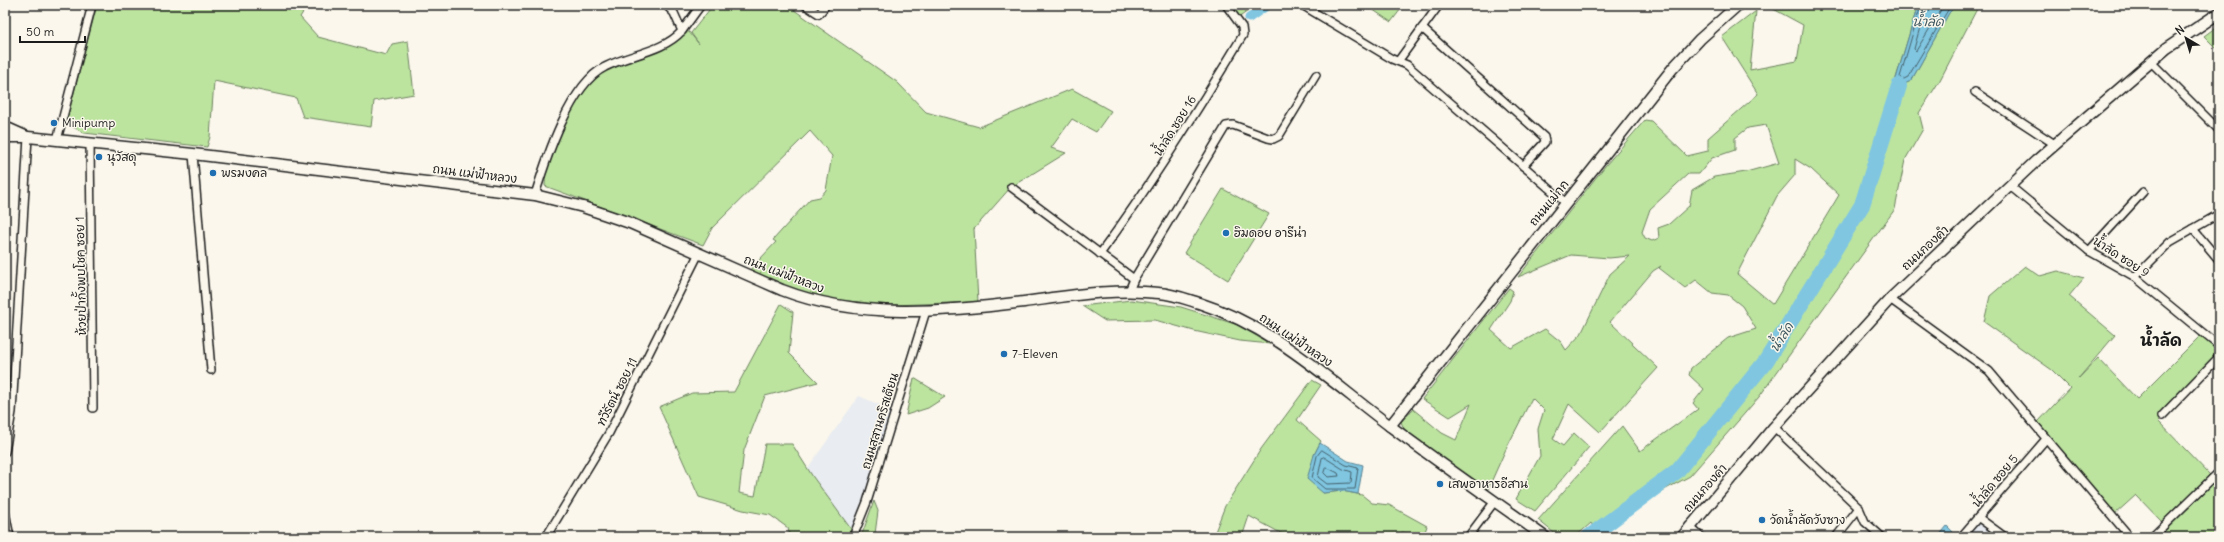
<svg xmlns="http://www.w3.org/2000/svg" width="2224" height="542" font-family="Delius,'Playpen Sans Thai',sans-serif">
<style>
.built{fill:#e9ecf0}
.green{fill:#bce49f;stroke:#6c805e;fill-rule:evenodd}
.water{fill:#80c6e1;stroke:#588292}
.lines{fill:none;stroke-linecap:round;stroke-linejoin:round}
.shore{stroke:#44606b;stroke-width:1}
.canal{stroke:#80c6e1;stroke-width:9}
.river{stroke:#80c6e1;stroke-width:16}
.street-casing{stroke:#1c1c1c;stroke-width:10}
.secondary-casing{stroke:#1c1c1c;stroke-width:13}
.street{stroke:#fbf7ec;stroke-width:7}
.secondary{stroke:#fbf7ec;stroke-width:10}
.poi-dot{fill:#1f6fb2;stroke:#fbf7ec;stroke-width:1.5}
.labels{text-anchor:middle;stroke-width:3;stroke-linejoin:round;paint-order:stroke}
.poi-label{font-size:12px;fill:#1c1c1c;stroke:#fbf7ec;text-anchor:start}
.street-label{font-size:12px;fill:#1c1c1c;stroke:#fbf7ec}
.water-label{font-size:13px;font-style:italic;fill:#3f5861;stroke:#fbf7ec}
.district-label{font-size:16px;font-weight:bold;fill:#1c1c1c;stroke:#fbf7ec}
</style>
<rect width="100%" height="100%" fill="#fbf7ec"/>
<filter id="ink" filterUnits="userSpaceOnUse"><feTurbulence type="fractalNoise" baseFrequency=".025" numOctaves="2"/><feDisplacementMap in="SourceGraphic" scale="8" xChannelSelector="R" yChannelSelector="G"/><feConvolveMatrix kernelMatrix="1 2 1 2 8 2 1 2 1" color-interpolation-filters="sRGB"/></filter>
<g filter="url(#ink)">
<g class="built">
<path d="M859 396 892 410 864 499 851 529 807 469Z"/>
<path d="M1979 518 2005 537H1961Z"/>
</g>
<g class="green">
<path d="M97 5H308L300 17 318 37 386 55 392 44 408 41 414 94 374 101 371 127 303 117 296 98 214 81 210 137 207 147 84 133 66 123Z"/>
<path d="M713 5H787L897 82 926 112 979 127 1072 89 1111 111 1096 132 1072 119 1051 148 1066 153 1011 187 974 229 978 302 891 305 826 299 746 274 776 242 773 240 810 199 820 197 826 190 832 156 810 131 712 228 703 245 545 186 546 161 576 94 604 67 673 41 682 31 689 32 699 44 691 33Z"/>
<path d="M1226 5H1256L1237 19Z"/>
<path d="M1366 5H1404L1391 22Z"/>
<path d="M1766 5H1918L1893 88 1911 81 1949 13 1956 5H1979L1940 80 1919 113 1923 129 1905 160 1895 209 1759 397 1690 476 1642 502 1599 536 1591 523 1575 537H1559L1538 520 1622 426 1640 451 1698 409 1693 403 1704 389 1689 375 1691 368 1728 338 1756 329 1742 306 1728 295 1712 293 1696 280 1685 288 1659 268 1661 266 1653 271 1610 322 1658 368 1600 432 1569 404 1553 439 1563 446 1574 433 1589 447 1535 511 1516 499 1540 456 1538 429 1544 410 1532 398 1505 451 1488 489 1406 433 1401 422 1413 409 1442 433 1456 440 1471 404 1450 417 1422 399 1509 288 1513 291 1510 301 1491 330 1511 348 1545 329 1561 342 1566 350 1581 334 1610 274 1630 256 1609 258 1571 255 1518 277 1605 166 1645 120 1651 121 1687 156 1708 151V138L1758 94 1722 37 1756 11 1750 70 1797 61 1803 25ZM1766 125 1779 163 1746 172 1714 177 1692 190 1689 206 1669 224 1658 228 1659 238 1652 241 1645 238 1642 232 1650 209 1688 174H1699L1712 158 1735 150V138L1748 128ZM1795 159 1811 169 1839 195 1773 304 1737 274 1777 196 1795 175Z"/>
<path d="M2219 25V51L2204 36Z"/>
<path d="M1223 189 1269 214 1228 280 1184 253Z"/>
<path d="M2025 266 2040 276 2058 271 2084 278 2069 296 2115 335 2078 379 2098 358 2137 399 2200 336 2219 351V357L2158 421 2210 475 2162 522 2136 495 2115 514 2038 422 2070 388 2052 370 1984 322 1990 296Z"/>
<path d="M1131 300 1181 307 1238 325 1270 344 1240 341 1194 331 1155 320 1105 321 1082 306Z"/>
<path d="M781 304 793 312 789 353 818 382 765 396 744 450 739 493 755 496 765 444H792L813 477 851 529 847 537H790L788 528 770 515 743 510 699 497 659 407 692 393 734 392Z"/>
<path d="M914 378 945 397 928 408 906 415Z"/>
<path d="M1312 380 1321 385 1297 420 1321 441 1314 455 1323 493 1342 491 1362 495 1372 503 1389 505 1427 526 1423 537 1402 532 1399 537H1288L1249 516 1242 537H1213L1225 506 1261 449Z"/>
<path d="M2213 484 2219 489V537H2159Z"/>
<path d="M874 501 878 511 875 534 879 537H861Z"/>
</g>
<g class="water">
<path d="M1918 5H1956L1949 13 1911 81 1893 89Z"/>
<path d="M1320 443 1348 461 1363 465 1358 494 1342 491 1323 493 1307 479 1314 455Z"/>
<path d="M1947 526 1953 532 1949 537H1938Z"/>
</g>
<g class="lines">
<g class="shore">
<path d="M1921 5 1900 77 1902 80 1908 77 1951 5"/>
<path d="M1926 5 1914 49 1916 51 1944 5"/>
<path d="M1322 450 1346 465 1358 468 1355 489H1325L1312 478 1317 456Z"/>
<path d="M1324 457 1343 469 1352 472 1351 483 1327 484 1318 477 1322 458Z"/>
<path d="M1326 467 1338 473 1339 476 1328 477 1324 473Z"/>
</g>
<path class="canal" d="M1249 18 1268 5"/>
<path class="river" d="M1589 537 1677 471 1766 361 1862 205 1899 86"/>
<g class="street-casing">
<g id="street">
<path d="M805 5 819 14 826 5"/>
<path d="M1302 5 1392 59 1407 65 1566 203"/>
<path d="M1422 28 1544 137 1545 142 1523 166"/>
<path d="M682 31 701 5"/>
<path d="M1399 60 1439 5"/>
<path d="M2151 62 2219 130"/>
<path d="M1975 92 2056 145"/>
<path d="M57 140 92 5"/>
<path d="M90 143 93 408"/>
<path d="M193 154 211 370"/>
<path d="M2010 186 2089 251 2135 277 2219 346"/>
<path d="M1011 187 1134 279"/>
<path d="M535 195C546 159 570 84 605 67 630 54 663 52 682 31L674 13 666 5"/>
<path d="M2193 229 2219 260"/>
<path d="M2089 251 2143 192"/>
<path d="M1100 254C1152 183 1198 110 1243 35L1242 27 1226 5"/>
<path d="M2135 277 2170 242 2219 214"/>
<path d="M1129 291 1134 279 1226 126 1233 125 1268 138 1273 139 1279 136 1316 75"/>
<path d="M1890 299 1989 371 2130 537"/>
<path d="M2162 416 2219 357"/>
<path d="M1774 427 1859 508 1865 522 1882 537"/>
<path d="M5 452 12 412 28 137"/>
<path d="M2212 479 2219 484"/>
<path d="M5 512 10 537"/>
<path d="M1979 518 2005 537"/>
<path d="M1689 526 1701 537"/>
<path d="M546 537 609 433 699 253"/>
<path d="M853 537 867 502 926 311"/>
<path d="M1468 537 1495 501"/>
<path d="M1836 537 1859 508"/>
<path d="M1961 537 2046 439"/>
<path d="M2152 537 2219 472"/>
</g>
</g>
<g class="secondary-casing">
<g id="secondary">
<path d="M5 127 25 136"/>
<path d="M5 137H28L193 154 535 195 583 207 630 223 782 290C860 320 942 312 1024 302 1069 296 1113 288 1159 293 1173 294 1186 299 1199 303 1274 327 1329 380 1390 426 1441 464 1493 500 1545 537"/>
<path d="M1390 426 1673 68 1700 39 1738 5"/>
<path d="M1682 537 1774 427 1890 299 2036 161 2088 116 2167 48 2219 13"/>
</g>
</g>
<use href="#street" class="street"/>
<use href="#secondary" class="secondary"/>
</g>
</g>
<g class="poi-dot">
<circle cx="54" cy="123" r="4"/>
<circle cx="99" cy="157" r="4"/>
<circle cx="213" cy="173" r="4"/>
<circle cx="1226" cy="233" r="4"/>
<circle cx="1004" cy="354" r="4"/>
<circle cx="1440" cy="484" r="4"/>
<circle cx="1762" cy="520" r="4"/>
</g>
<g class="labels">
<g class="poi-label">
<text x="62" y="127">Minipump</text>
<text x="107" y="161">นุวัสดุ</text>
<text x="221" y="177">พรมงคล</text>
<text x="1234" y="237">ฮิมดอย อารีน่า</text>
<text x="1012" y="358">7-Eleven</text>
<text x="1448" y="488">เสพอาหารอีสาน</text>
<text x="1770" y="524">วัดน้ำลัดวังซาง</text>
</g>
<g class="street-label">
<text transform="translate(1175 126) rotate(-58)" y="4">น้ำลัด ซอย 16</text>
<text transform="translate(475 174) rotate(7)" y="4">ถนน แม่ฟ้าหลวง</text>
<text transform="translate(1549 203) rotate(-51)" y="4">ถนนแม่กก</text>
<text transform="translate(1925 248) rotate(-43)" y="4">ถนนกองคำ</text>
<text transform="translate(2121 257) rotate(33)" y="4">น้ำลัด ซอย 9</text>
<text transform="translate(784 274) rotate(21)" y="4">ถนน แม่ฟ้าหลวง</text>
<text transform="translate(81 276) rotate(-91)" y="4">ห้วยป่ากั้งพบโชค ซอย 1</text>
<text transform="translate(1296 340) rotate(34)" y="4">ถนน แม่ฟ้าหลวง</text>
<text transform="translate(617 392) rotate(-63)" y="4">ทวีรัตน์ ซอย 11</text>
<text transform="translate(880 421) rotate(-73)" y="4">ถนนสุสานคริสเตียน</text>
<text transform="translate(1995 481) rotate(-50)" y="4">น้ำลัด ซอย 5</text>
<text transform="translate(1705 488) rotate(-49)" y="4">ถนนกองคำ</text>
</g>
<g class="water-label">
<text x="1928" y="26">น้ำลัด</text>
<text transform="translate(1781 337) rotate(-58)" y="5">น้ำลัด</text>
</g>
<g class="district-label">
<text x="2161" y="346">น้ำลัด</text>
</g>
</g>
<rect width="2224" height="542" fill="none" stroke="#fbf7ec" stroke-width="20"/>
<rect x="10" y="10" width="2204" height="522" fill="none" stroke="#1c1c1c" stroke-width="1.5" filter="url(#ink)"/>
<g transform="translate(2186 38) rotate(322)" stroke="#fbf7ec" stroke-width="3" paint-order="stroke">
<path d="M0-3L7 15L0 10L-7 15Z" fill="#1c1c1c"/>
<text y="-6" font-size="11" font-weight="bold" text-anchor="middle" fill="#1c1c1c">N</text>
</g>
<path d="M20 36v6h65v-6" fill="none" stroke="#1c1c1c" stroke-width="2"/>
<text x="26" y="36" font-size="12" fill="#1c1c1c" stroke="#fbf7ec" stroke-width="3" paint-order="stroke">50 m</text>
</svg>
